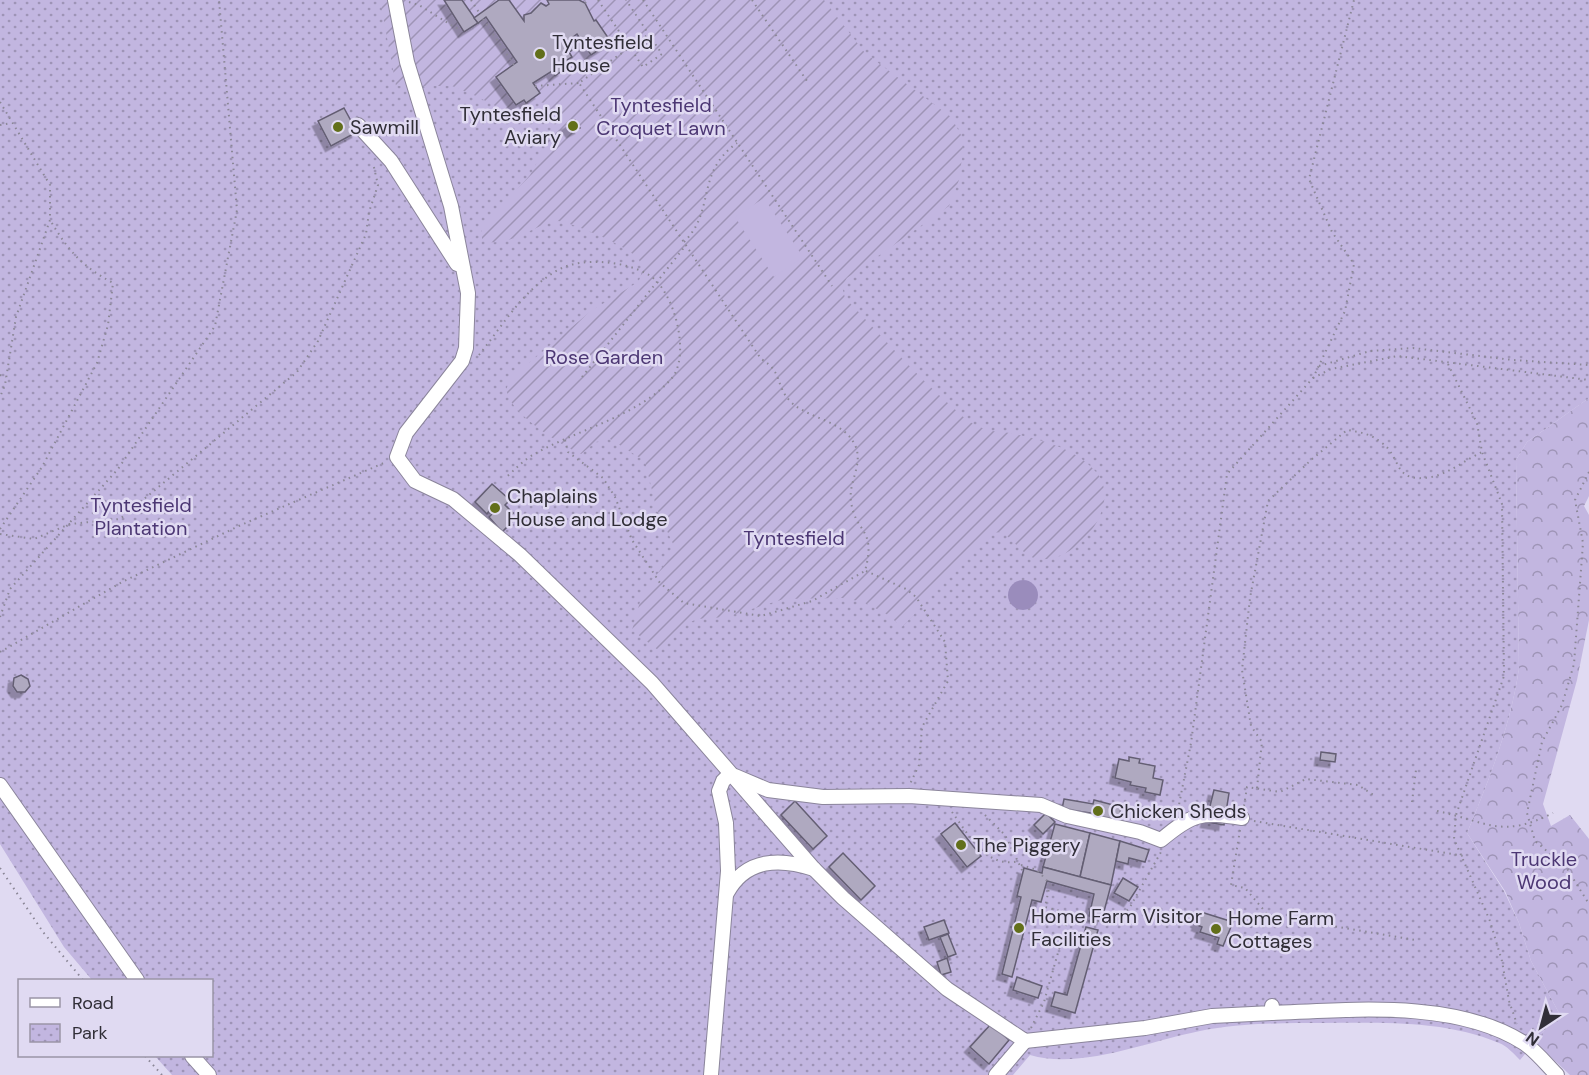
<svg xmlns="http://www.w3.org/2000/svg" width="1589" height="1075" font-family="'DM Sans',sans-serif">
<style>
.forest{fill:url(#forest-crowns)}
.park{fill:url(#park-dots)}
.garden{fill:url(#garden-furrows)}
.pitch{fill:#c2b6e0}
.water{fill:#9a8cbc}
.building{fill:#afa9c0;stroke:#645e73;stroke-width:1.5;filter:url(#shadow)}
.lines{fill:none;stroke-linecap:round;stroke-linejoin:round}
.minor-casing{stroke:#8b859b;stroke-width:16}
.path{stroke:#8b8797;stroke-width:2;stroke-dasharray:1.5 4.5;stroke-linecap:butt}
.minor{stroke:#fff;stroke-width:14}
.poi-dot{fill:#626f1a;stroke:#e0daf2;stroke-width:2}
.labels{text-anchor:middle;stroke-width:5;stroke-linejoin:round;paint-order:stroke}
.poi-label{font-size:20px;fill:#302e37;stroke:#e0daf2;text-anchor:start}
.park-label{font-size:20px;fill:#4c3774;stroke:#e0daf2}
</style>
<defs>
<pattern id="forest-crowns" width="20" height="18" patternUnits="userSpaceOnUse" patternTransform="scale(1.5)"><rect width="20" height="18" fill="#c2b6e0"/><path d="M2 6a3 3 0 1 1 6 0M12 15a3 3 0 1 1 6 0" fill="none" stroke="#9e94b6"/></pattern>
<pattern id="park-dots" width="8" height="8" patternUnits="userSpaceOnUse" patternTransform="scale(1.5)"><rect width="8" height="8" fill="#c2b6e0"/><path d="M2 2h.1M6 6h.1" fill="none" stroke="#9e94b6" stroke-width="1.8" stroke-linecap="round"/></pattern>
<pattern id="garden-furrows" width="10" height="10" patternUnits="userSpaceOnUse" patternTransform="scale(1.5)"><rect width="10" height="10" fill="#c2b6e0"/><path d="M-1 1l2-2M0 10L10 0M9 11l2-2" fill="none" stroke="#9e94b6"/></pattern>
<filter id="shadow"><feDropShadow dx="-5.5" dy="5.5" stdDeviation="0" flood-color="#0004"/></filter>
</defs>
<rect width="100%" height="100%" fill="#e0daf2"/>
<path class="forest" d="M1589 398V496L1584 506 1589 515V620L1577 680 1543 804 1551 826 1570 815 1589 839V1075H1570L1535 1042 1559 1013 1531 961 1519 923 1505 891 1467 833C1489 780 1511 725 1519 668L1516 460 1527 442Z"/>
<path class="park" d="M0 0H1589V398L1527 442 1516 460 1519 668C1511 725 1489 780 1467 833L1504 891 1519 923 1531 961 1559 1013 1520 1060C1514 1054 1507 1046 1499 1043 1444 1020 1381 1023 1323 1023 1283 1023 1239 1023 1200 1031 1149 1041 1081 1070 1030 1055L1013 1075H172L155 1056H212V980H92L64 947 0 844Z"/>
<path class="garden" d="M380 0H824L865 53 951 117 961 135 963 150 959 180 949 206 847 278 842 286 845 298C880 334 913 372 950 405 959 413 968 422 979 427 988 431 1000 432 1010 433 1039 439 1076 448 1096 472 1124 504 1077 564 1038 559 1024 557 1014 540 1002 532L991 533 902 627 888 615 864 602 842 598 784 599 726 617 697 619 682 626 658 650 632 630 643 591 674 553V546L656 507 645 461 610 439 596 442 581 454C562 446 510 413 507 392 506 387 509 382 511 378L591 311 638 282C642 276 643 267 639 260 631 247 573 223 558 221 533 224 508 250 482 240V229L530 175 559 123 544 103 535 101 513 115 476 96 452 86H396Z"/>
<path class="pitch" d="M764 198 803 257 774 277 735 217Z"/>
<circle class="water" cx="1023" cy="595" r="15"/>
<g class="building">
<path d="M444 0H462L478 23 464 32Z"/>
<path d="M499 0H509L524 21V15L531 13 541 3 546 6 549 4 547 0H579L585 3 594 21 596 20 611 42 591 55 577 34 569 40 574 49 569 52 572 57 559 65 563 70 555 76 552 71 533 83 540 93 526 103 524 100 516 105 496 77 517 62 486 17 478 23 474 18Z"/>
<path d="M344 108 357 132 331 146 318 121Z"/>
<path d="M575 120 580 128 572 132 567 125Z"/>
<path d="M492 484 510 500 505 505 513 513 508 519 512 522 502 532 489 517 492 514 489 511 487 514 475 502Z"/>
<path d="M21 675 28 679 30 686 25 692H17L13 686 14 678Z"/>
<path d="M1321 752 1336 754 1335 762 1320 760Z"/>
<path d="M1129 757 1140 759 1139 763 1155 766 1153 778 1163 780 1160 795 1145 792 1146 788 1130 785 1131 782 1115 778 1119 759 1129 761Z"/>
<path d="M1214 790 1229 793 1224 825 1206 822Z"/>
<path d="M1064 799 1093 804 1094 800 1121 807 1119 820 1090 817V813L1062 809Z"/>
<path d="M795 801 827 836 813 849 781 815Z"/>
<path d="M1046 813 1055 822 1043 834 1034 825Z"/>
<path d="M955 823 981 856 967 867 941 834Z"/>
<path d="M1055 824 1090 833 1080 877 1043 867Z"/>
<path d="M1090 833 1120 841 1111 885 1080 877Z"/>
<path d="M1120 841 1149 850 1145 862 1129 858 1128 864 1116 861Z"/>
<path d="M843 853 875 886 861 900 829 867Z"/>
<path d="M1043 867 1111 885 1102 919 1089 916 1094 894 1047 881 1041 902 1032 900 1012 977 1002 974 1021 897 1017 896 1024 868 1042 873Z"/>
<path d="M1123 878 1138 887 1129 901 1114 893Z"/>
<path d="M1201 912 1233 922 1223 946 1217 944 1219 938 1200 932 1202 927 1197 925Z"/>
<path d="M944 920 949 933 929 940 924 927Z"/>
<path d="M1086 927 1098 930 1075 1013 1051 1006 1055 992 1067 995Z"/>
<path d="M948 934 956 954 948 957 940 937Z"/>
<path d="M947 958 951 972 941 975 937 962Z"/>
<path d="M1017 977 1042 986 1038 998 1013 990Z"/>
<path d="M991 1024 1009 1040 989 1064 970 1047Z"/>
</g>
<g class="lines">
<g class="minor-casing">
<g id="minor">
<path d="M395 0 407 62 451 206 468 293 466 348 462 361 406 433 397 457 415 481 453 499 520 555 652 683 814 869 843 898 947 989 1025 1041 1145 1028 1212 1016 1272 1013V1006"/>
<path d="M358 125 391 161 457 264"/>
<path d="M735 776 768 790 823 797 909 796 1041 805 1067 816 1140 832 1161 840C1193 813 1201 812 1242 818"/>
<path d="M0 785 137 980"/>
<path d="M727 893C746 858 780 858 814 869"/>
<path d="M1272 1013C1350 1010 1455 999 1524 1043 1536 1051 1547 1065 1557 1075"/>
<path d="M192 1056 209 1075"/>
<path d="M711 1075 728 871 726 823 719 791 723 781 730 774"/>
<path d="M996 1075 1025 1041"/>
</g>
</g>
<g class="path">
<path d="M471 0 480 14"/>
<path d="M598 0 643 67 662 54 626 0"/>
<path d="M643 0 832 286"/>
<path d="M752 0 807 81"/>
<path d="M409 2 419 5 456 28H461"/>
<path d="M585 3 589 0"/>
<path d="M483 19 514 65"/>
<path d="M535 86 579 83"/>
<path d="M0 102 50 185V220L16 317 5 385 0 397"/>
<path d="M0 125 11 123"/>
<path d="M684 242C716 210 695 173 737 143"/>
<path d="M479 355C503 325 525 287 560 269 583 257 626 261 649 275 674 290 691 354 672 378 640 416 575 430 533 455 523 460 514 471 505 478"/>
<path d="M1448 364 1477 423 1482 452 1502 504 1504 676 1456 815 1454 839 1490 921 1502 961 1509 1001 1517 1024"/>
<path d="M1319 366 1370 351 1413 348 1513 360 1589 365"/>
<path d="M0 375 6 377"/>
<path d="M582 377 686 245"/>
<path d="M1313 378 1331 369 1398 356 1589 380"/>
<path d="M565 440 568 452 603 478 615 497 632 540 660 583 684 603 761 616 812 601 865 571C877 527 855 534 851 501 848 481 865 463 854 443 841 420 810 419 792 403 774 386 784 372 761 359L579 83 649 34"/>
<path d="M1589 472 1575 500 1583 543 1574 664 1562 705 1542 742 1527 813 1535 841 1566 867 1589 904"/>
<path d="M0 529 42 467 97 363 108 325 113 283C81 266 68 250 50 220"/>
<path d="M0 534 34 539 70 524 120 519 297 372 318 341 366 234 369 212 378 185 373 163"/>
<path d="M866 571 906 589 916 597 945 642 948 681 922 727 919 765 910 784"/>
<path d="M0 617 10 589 118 469 215 326 237 210 219 0"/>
<path d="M0 652 122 582 241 525 386 462"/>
<path d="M1257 788 1262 742 1251 726 1242 670 1250 598 1268 501 1311 460 1347 430C1360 432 1371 434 1382 443 1402 457 1392 484 1431 477 1448 474 1467 459 1482 452"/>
<path d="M1412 802 1416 770"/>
<path d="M1244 806 1247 787 1280 792 1306 779 1358 785 1375 796"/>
<path d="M1178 810 1191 743 1227 474 1313 378 1345 311 1354 264 1332 232 1309 179 1354 0"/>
<path d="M1437 811C1488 822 1501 839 1553 813"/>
<path d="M952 812C969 835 986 869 1019 861"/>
<path d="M985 815 1005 835 1023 872"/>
<path d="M1254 821 1464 856"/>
<path d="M1240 830 1231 885 1245 888 1268 915 1416 940"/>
<path d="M1021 865 1037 870 1050 884 1045 907 1114 925 1130 907 1161 852"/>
<path d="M0 868 43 932 83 980"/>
<path d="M1031 1028 1044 1002 1069 914"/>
<path d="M145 1056 162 1075"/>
</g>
<use href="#minor" class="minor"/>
</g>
<g class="poi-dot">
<circle cx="540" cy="54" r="6"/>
<circle cx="573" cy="126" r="6"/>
<circle cx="338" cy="127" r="6"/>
<circle cx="495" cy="508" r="6"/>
<circle cx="1098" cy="811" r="6"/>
<circle cx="961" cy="845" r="6"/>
<circle cx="1019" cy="928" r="6"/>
<circle cx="1216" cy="929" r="6"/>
</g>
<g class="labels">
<g class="poi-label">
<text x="552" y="49">Tyntesfield<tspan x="552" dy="23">House</tspan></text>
<text x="561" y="121" text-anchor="end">Tyntesfield<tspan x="561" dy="23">Aviary</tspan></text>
<text x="350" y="134">Sawmill</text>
<text x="507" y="503">Chaplains<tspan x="507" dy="23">House and Lodge</tspan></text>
<text x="1110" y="818">Chicken Sheds</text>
<text x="973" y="852">The Piggery</text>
<text x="1031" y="923">Home Farm Visitor<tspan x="1031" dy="23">Facilities</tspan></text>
<text x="1228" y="925">Home Farm<tspan x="1228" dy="23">Cottages</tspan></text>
</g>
<g class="park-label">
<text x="661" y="112">Tyntesfield<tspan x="661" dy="23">Croquet Lawn</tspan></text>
<text x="604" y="364">Rose Garden</text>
<text x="141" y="512">Tyntesfield<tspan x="141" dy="23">Plantation</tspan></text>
<text x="794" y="545">Tyntesfield</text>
<text x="1544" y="866">Truckle<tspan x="1544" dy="23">Wood</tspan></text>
</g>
</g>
<rect x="18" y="979" width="195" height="78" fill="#e0daf2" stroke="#9a95a7" stroke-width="1.5"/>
<rect x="30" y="998" width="30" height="9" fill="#ffffff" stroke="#9a95a7" stroke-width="1.5"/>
<text x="72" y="1009" font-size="18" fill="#302e37">Road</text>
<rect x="30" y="1024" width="30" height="18" fill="url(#park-dots)" stroke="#9a95a7" stroke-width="1.5"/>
<text x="72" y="1039" font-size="18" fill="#302e37">Park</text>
<g transform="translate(1541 1027) rotate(216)" stroke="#e0daf2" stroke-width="4.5" paint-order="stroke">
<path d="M0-4.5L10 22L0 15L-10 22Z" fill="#302e37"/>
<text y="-9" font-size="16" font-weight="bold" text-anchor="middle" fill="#302e37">N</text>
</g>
</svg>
